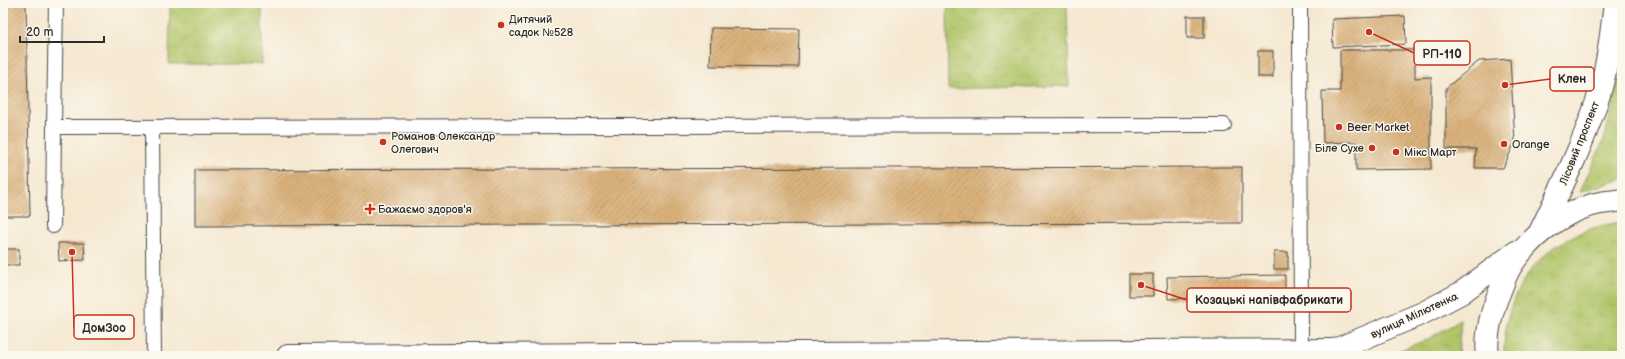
<svg xmlns="http://www.w3.org/2000/svg" width="1625" height="359" font-family="'Balsamiq Sans',sans-serif">
<style>
.grass{fill:url(#grass-tufts);stroke:#6e784a}
.park{fill:url(#park-crowns);stroke:#6e784a}
.building{fill:url(#building-hatch)}
.lines{fill:none;stroke-linecap:round;stroke-linejoin:round}
.service-casing{stroke:#494744;stroke-width:16}
.tertiary-casing{stroke:#494744;stroke-width:24}
.service{stroke:#fff;stroke-width:14}
.tertiary{stroke:#fff;stroke-width:22}
.poi-dot{fill:#c8321e;stroke:#fbf7ec;stroke-width:1.5}
.labels{text-anchor:middle;stroke-width:3;stroke-linejoin:round;paint-order:stroke}
.poi-label{font-size:11px;fill:#2b2b2b;stroke:#fbf7ec;text-anchor:start}
.street-label{font-size:11px;fill:#2b2b2b;stroke:#fbf7ec}
.leader{fill:none;stroke:#c8321e;stroke-width:1.5}
.callout-dot{fill:#c8321e;stroke:#fbf7ec;stroke-width:1.5}
.callout{fill:#fbf7ec;stroke:#c8321e;stroke-width:1.5}
.callout-label{font-size:12px;text-anchor:middle;font-weight:bold;fill:#2b2b2b}
</style>
<defs>
<pattern id="grass-tufts" width="24" height="20" patternUnits="userSpaceOnUse"><rect width="24" height="20" fill="#b1c569"/><path d="M3 7l-1-3M5 7V3M7 7l1-3M15 17l-1-3M17 17v-4M19 17l1-3" fill="none" stroke="#98a95b"/></pattern>
<pattern id="park-crowns" width="20" height="18" patternUnits="userSpaceOnUse"><rect width="20" height="18" fill="#b1c569"/><path d="M2 6a3 3 0 1 1 6 0M12 15a3 3 0 1 1 6 0" fill="none" stroke="#98a95b"/></pattern>
<pattern id="building-hatch" width="6" height="6" patternUnits="userSpaceOnUse"><rect width="6" height="6" fill="#dbb37d"/><path d="M-1 1l2-2M0 6l6-6M5 7l2-2" fill="none" stroke="#b29267"/></pattern>
</defs>
<rect width="100%" height="100%" fill="#fbf7ec"/>
<filter id="ink" filterUnits="userSpaceOnUse"><feTurbulence type="fractalNoise" baseFrequency=".025" numOctaves="2"/><feDisplacementMap in="SourceGraphic" scale="8" xChannelSelector="R" yChannelSelector="G"/><feConvolveMatrix kernelMatrix="1 2 1 2 8 2 1 2 1" color-interpolation-filters="sRGB"/></filter>
<filter id="wash" filterUnits="userSpaceOnUse"><feTurbulence type="fractalNoise" baseFrequency=".012" numOctaves="4" result="noise"/><feDisplacementMap in="SourceGraphic" scale="16" xChannelSelector="R" yChannelSelector="G"/><feGaussianBlur stdDeviation="0.9" result="paint"/><feColorMatrix in="noise" values="0 0 0 0 0 0 0 0 0 0 0 0 0 0 0 0 0 1.4 0 .05"/><feComposite in="paint" operator="in"/></filter>
<g filter="url(#wash)">
<rect width="100%" height="100%" fill="#f5e8d1"/>
<g class="grass">
<path d="M1622 65V179L1580 192 1605 137Z"/>
<path d="M1622 222V356H1504C1503 282 1549 231 1622 222Z"/>
<path d="M1461 320 1458 356H1397L1396 352 1428 339Z"/>
</g>
<g class="park">
<path d="M170 3H262V64H169Z"/>
<path d="M1067 5 1069 86 948 89 947 8Z"/>
</g>
<g id="blocks">
<g class="building">
<path d="M3 3H26L30 216H3Z"/>
<rect x="1187" y="16" width="17" height="22"/>
<path d="M1405 16 1406 44 1333 47 1332 19Z"/>
<path d="M711 28 799 29 798 67 710 66Z"/>
<path d="M1340 50H1415V78L1431 77V169L1356 170V142L1323 143 1322 91H1340Z"/>
<rect x="1258" y="51" width="15" height="26"/>
<path d="M1510 59 1515 142 1503 168H1475L1476 149H1446V88L1479 61Z"/>
<path d="M1242 167V223L195 226V170Z"/>
<path d="M58 243H84L85 260 59 261Z"/>
<rect x="3" y="249" width="16" height="16"/>
<rect x="1274" y="252" width="14" height="17"/>
<rect x="1129" y="274" width="24" height="22"/>
<path d="M1285 275V296L1168 299 1167 277Z"/>
</g>
</g>
</g>
<g filter="url(#ink)">
<use href="#blocks" fill-opacity="0" stroke="#494744" stroke-width="1"/>
<g class="lines">
<g class="service-casing">
<g id="service">
<path d="M56 3 54 127 1224 125"/>
<path d="M1300 3 1301 350"/>
<path d="M152 128 154 356"/>
<path d="M53 226 54 127"/>
</g>
</g>
<g class="tertiary-casing">
<g id="tertiary">
<path d="M1540 232C1560 190 1581 149 1596 104 1607 72 1611 37 1615 3"/>
<path d="M1335 350 1423 313 1461 293 1516 252"/>
<path d="M288 356 1335 350 1351 356"/>
<path d="M1488 356C1485 336 1492 309 1500 291 1503 283 1506 274 1511 266 1529 238 1559 214 1592 205 1601 202 1612 202 1622 200"/>
</g>
</g>
<use href="#service" class="service"/>
<use href="#tertiary" class="tertiary"/>
</g>
</g>
<g class="poi-dot">
<circle cx="501" cy="25" r="4"/>
<circle cx="1339" cy="127" r="4"/>
<circle cx="383" cy="142" r="4"/>
<circle cx="1504" cy="144" r="4"/>
<circle cx="1372" cy="148" r="4"/>
<circle cx="1396" cy="152" r="4"/>
<path d="M368 203h4v4h4v4h-4v4h-4v-4h-4v-4h4z"/>
</g>
<g class="labels">
<g class="poi-label">
<text x="509" y="23">Дитячий<tspan x="509" dy="13">садок №528</tspan></text>
<text x="1347" y="131">Beer Market</text>
<text x="391" y="140">Романов Олександр<tspan x="391" dy="13">Олегович</tspan></text>
<text x="1512" y="148">Orange</text>
<text x="1364" y="152" text-anchor="end">Біле Сухе</text>
<text x="1404" y="156">Мікс Март</text>
<text x="378" y="213">Бажаємо здоров'я</text>
</g>
<g class="street-label">
<text transform="translate(1579 143) rotate(-68)" y="4">Лісовий проспект</text>
<text transform="translate(1414 315) rotate(-25)" y="4">вулиця Мілютенка</text>
</g>
</g>
<path class="leader" d="M1369 32L1414 53M1505 85L1550 79M1141 285L1187 300M72 252L74 327"/>
<g class="callout-dot">
<circle cx="1369" cy="32" r="4"/>
<circle cx="1505" cy="85" r="4"/>
<circle cx="1141" cy="285" r="4"/>
<circle cx="72" cy="252" r="4"/>
</g>
<g class="callout">
<rect x="1414" y="41" width="56" height="24" rx="4"/>
<rect x="1550" y="67" width="44" height="24" rx="4"/>
<rect x="1187" y="288" width="164" height="24" rx="4"/>
<rect x="74" y="315" width="60" height="24" rx="4"/>
</g>
<g class="callout-label">
<text x="1442" y="58">РП-110</text>
<text x="1572" y="83">Клен</text>
<text x="1269" y="304">Козацькі напівфабрикати</text>
<text x="104" y="332">ДомЗоо</text>
</g>
<rect width="1625" height="359" fill="none" stroke="#fbf7ec" stroke-width="16"/>
<path d="M20 36v6h84v-6" fill="none" stroke="#2b2b2b" stroke-width="2"/>
<text x="26" y="36" font-size="12" fill="#2b2b2b" stroke="#fbf7ec" stroke-width="3" paint-order="stroke">20 m</text>
</svg>
